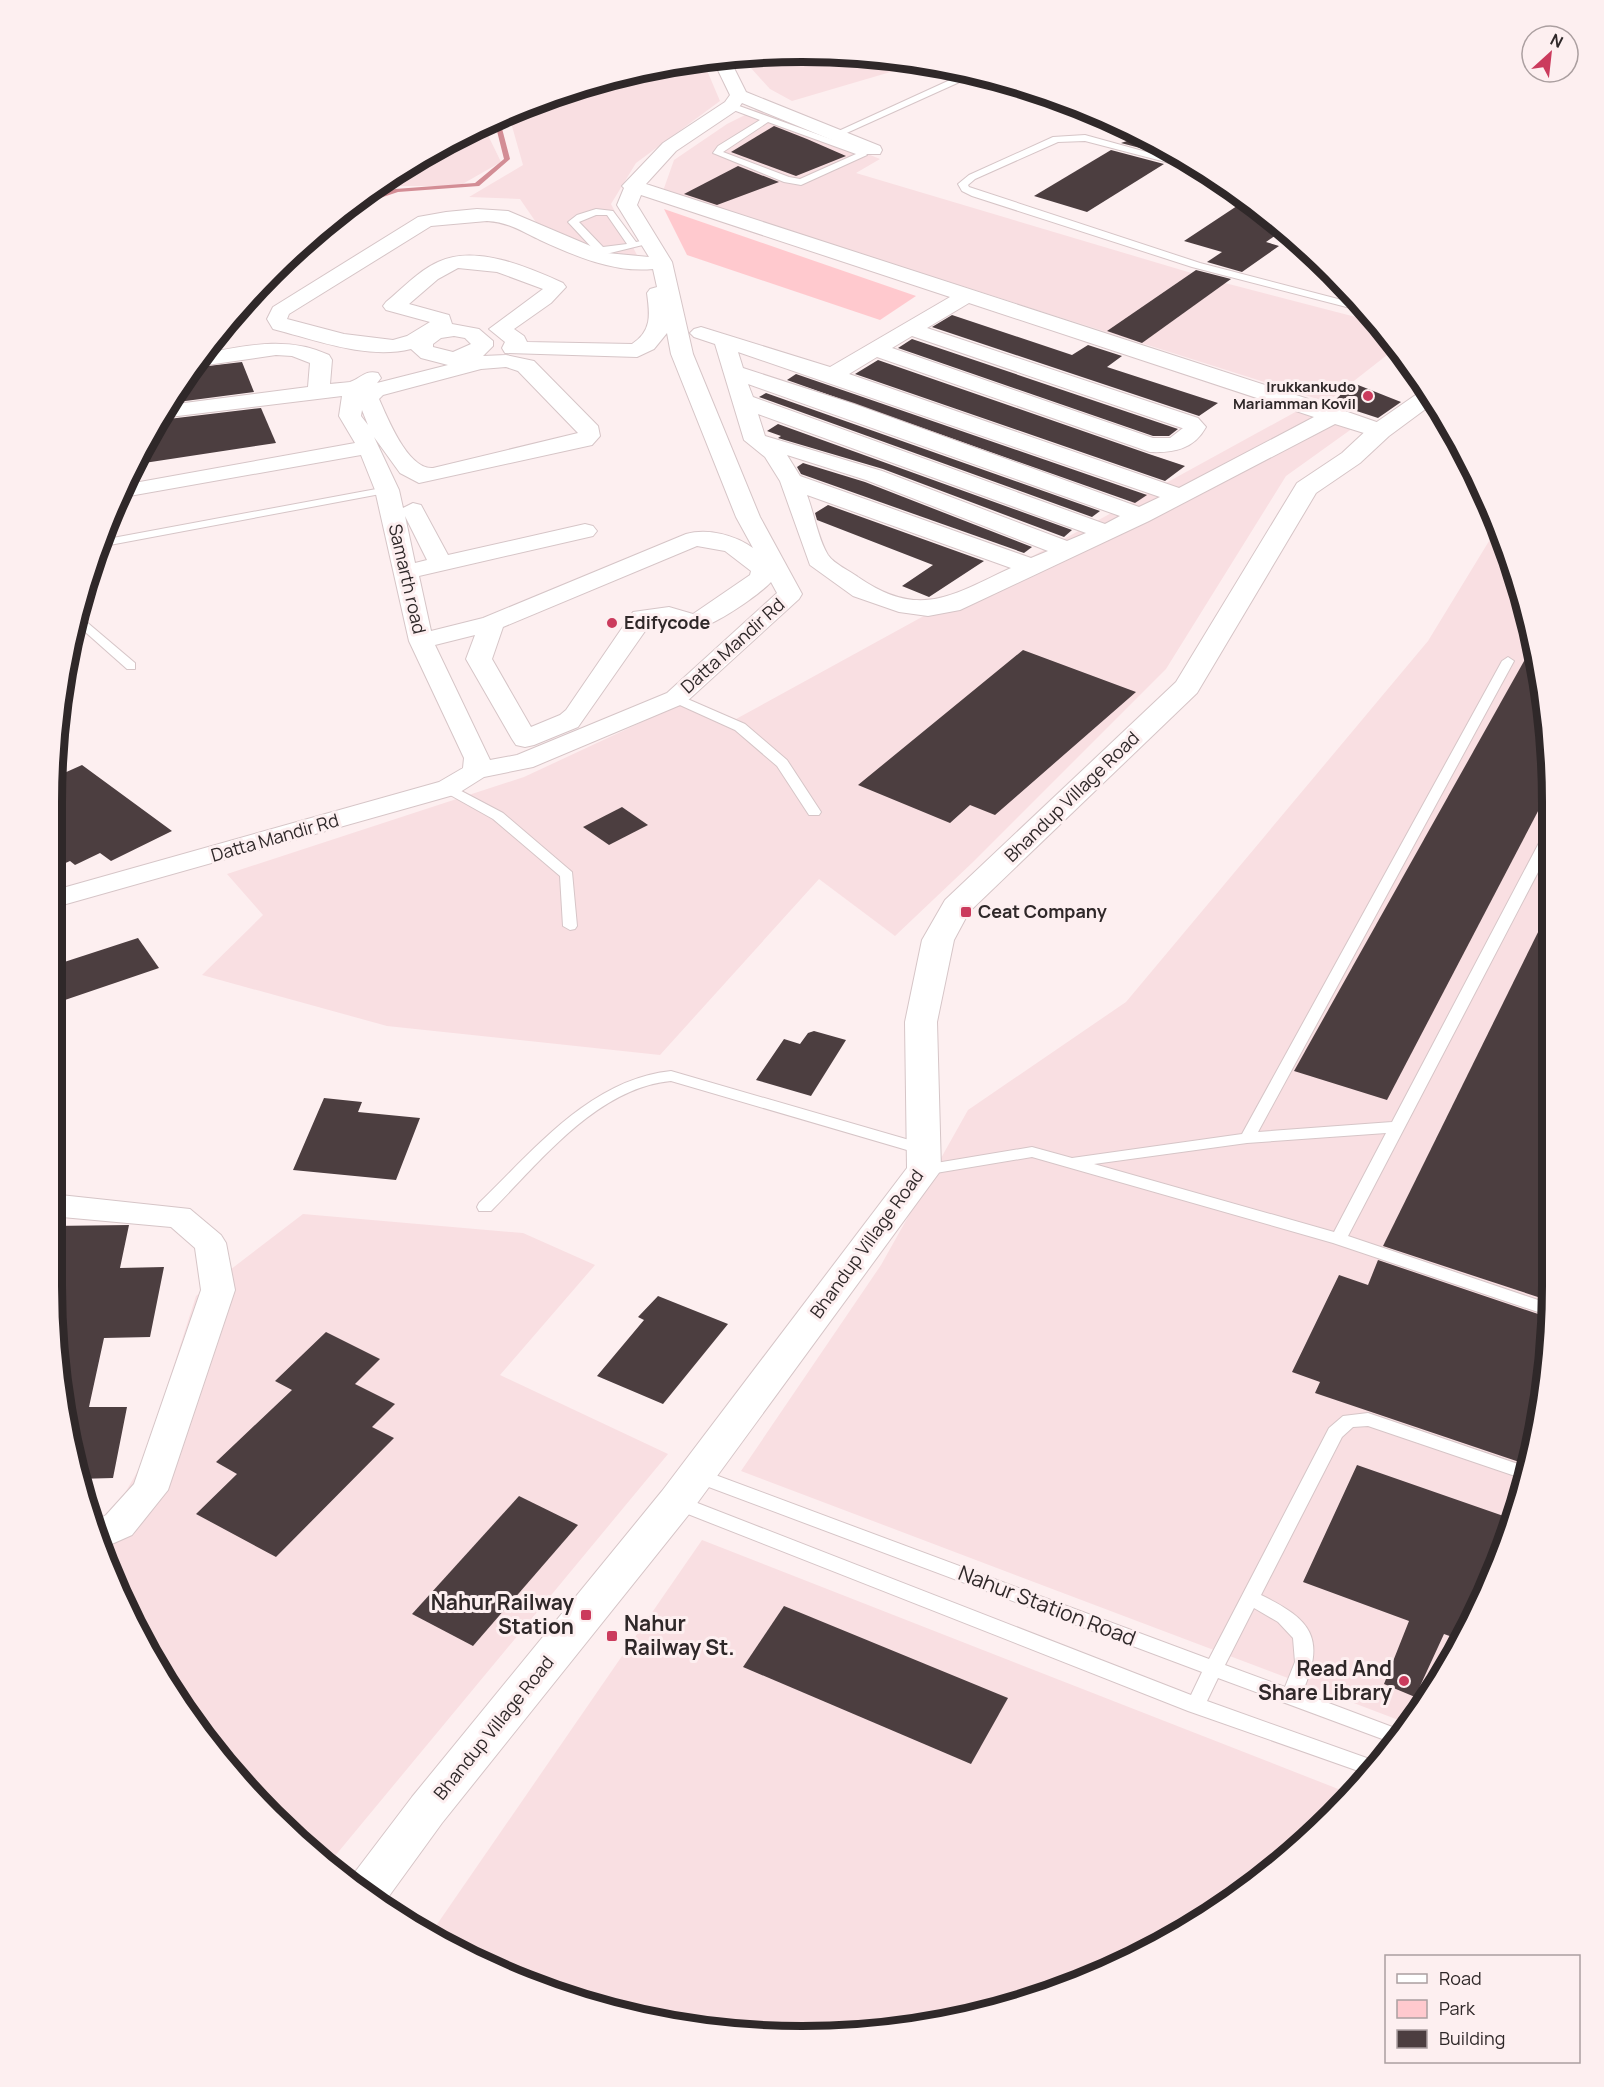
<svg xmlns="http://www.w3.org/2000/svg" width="1604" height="2087" font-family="Manrope,sans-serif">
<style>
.built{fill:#f9dfe2}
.green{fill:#ffc9ce}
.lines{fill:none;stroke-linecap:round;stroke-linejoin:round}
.stream{fill:#d38d95;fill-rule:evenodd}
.building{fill:#4c3e40}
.lane-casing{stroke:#d6c5c7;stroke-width:2}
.street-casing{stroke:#d6c5c7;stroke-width:2}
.secondary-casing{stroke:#d6c5c7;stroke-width:2}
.lane{fill:#fff;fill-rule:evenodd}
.street{fill:#fff;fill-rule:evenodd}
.secondary{fill:#fff;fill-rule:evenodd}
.poi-dot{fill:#cb3b5d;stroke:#fdeff0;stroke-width:2}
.labels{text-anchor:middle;stroke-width:6;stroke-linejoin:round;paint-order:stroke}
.far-poi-label{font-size:15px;font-weight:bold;fill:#2f2829;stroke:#fdeff0;text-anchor:end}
.street-label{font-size:18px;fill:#2f2829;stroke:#fdeff0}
.poi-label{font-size:18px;font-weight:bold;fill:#2f2829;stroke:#fdeff0;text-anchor:start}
.near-poi-label{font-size:21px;font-weight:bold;fill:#2f2829;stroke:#fdeff0;text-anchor:end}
.near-street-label{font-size:21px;fill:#2f2829;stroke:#fdeff0}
.rim{fill:none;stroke:#2f2829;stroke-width:8}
</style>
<rect width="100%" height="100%" fill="#fdeff0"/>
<g class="built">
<path d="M802 51 921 63 792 101 770 89 741 57Z"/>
<path d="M703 61 720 101 636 163 611 204 640 261H618L542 231 520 199 469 197 523 165 508 112 656 65Z"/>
<path d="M757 109 880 159 856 173 1225 283 1375 322 1396 348 1327 402 663 191 674 160 727 124Z"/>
<path d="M483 125 501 162 459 186H376L368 191 385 177Z"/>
<path d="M1299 410 1353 428 1286 476 1166 669 973 862 895 936 819 879 660 1055 387 1026 202 975 263 915 227 874 524 777 687 701 736 719Z"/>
<path d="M1497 528 1513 560 1547 704V1383L1513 1527 1427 1702 1409 1724 741 1471 881 1265 968 1110 1126 1002 1428 641Z"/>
<path d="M303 1214 523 1233 595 1265 500 1375 668 1454 330 1862 271 1816 152 1661 100 1536 143 1462 196 1296Z"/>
<path d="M702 1540 1351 1794 1333 1816 1219 1910 1043 1996 851 2034 704 2030 608 2010 429 1936Z"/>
</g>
<path class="green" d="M664 209 916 296 880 320 687 255Z"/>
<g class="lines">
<path class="stream" d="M499 117 510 159 479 186 398 192 353 207 321 229 317 230 351 204 395 189 475 183 504 159 494 119Z"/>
</g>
<g class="building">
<path d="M774 126 807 139 846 156 796 176 731 152Z"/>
<path d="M1142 136 1175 154 1177 155 1174 157 1121 143Z"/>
<path d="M1111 150 1164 164 1087 212 1034 196Z"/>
<path d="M738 166 779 182 717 205 684 194Z"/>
<path d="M1246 200 1283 230 1266 242 1279 246 1242 272 1207 262 1222 252 1184 241Z"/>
<path d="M1196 270 1231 279 1142 343 1107 331Z"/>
<path d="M952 315 1072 355 1088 345 1122 356 1107 367 1218 403 1199 416 932 327Z"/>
<path d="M912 339 1178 429 1169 436H1153L898 348Z"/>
<path d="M878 360 1149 454 1185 466 1165 481 855 374Z"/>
<path d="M242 362 254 392 170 403 191 368Z"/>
<path d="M796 374 1147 495 1135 503 787 380Z"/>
<path d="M1353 383 1401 402 1378 418 1332 403Z"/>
<path d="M766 393 1100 511 1092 517 759 397Z"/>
<path d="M261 408 276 443 131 465 160 420Z"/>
<path d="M778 424 1072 530 1064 537 883 469 778 438 781 436 767 431Z"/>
<path d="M803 463 865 482 1032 547 1024 553 801 474 797 467Z"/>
<path d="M828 505 984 561 929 597 902 586 933 565 817 520 815 513Z"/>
<path d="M1533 645 1547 704V794L1387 1100 1294 1071Z"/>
<path d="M1023 650 1136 692 995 815 970 805 950 823 858 785Z"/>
<path d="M82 765 172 831 111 861 100 853 75 865 70 861 52 869 53 778Z"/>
<path d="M622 807 648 825 609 845 583 827Z"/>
<path d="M1547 914V1300L1383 1246Z"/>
<path d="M138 938 159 968 62 1001 52 987V966Z"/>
<path d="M814 1031 846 1040 811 1096 756 1080 784 1039 800 1044 808 1033Z"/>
<path d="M324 1098 362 1102 358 1112 420 1118 396 1180 293 1170Z"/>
<path d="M129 1225 120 1268 164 1267 150 1337 104 1338 89 1407H127L113 1478 77 1479 51 1285V1226Z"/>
<path d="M1378 1260 1547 1317V1383L1528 1465 1315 1393 1320 1382 1292 1372 1339 1275 1368 1285Z"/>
<path d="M658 1296 728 1324 663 1404 597 1376 644 1320 638 1317Z"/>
<path d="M326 1332 380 1359 355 1384 395 1404 372 1427 394 1438 276 1557 196 1514 237 1474 216 1462 292 1390 275 1381Z"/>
<path d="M1357 1465 1515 1520 1458 1639 1444 1634 1415 1697 1384 1684 1409 1621 1303 1582Z"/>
<path d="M519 1496 578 1525 473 1646 412 1614Z"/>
<path d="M784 1606 1008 1698 971 1764 743 1667Z"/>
</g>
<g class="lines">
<g class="lane-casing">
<g id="lane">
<path d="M961 75 965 78 964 80 840 136 832 134Z"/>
<path d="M1022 88 1068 102 1064 104 1020 92 1018 90Z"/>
<path d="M731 103 864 151 867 155 801 185 784 182 713 153 718 146 760 120 728 108 726 106ZM768 122 856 154 800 179 789 177 723 152Z"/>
<path d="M1085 135 1197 166 1212 174 1085 141 1058 142 975 179 968 185 969 187 1200 263 1361 305 1366 312 1192 267 972 196 962 191 958 184 969 175 1053 137Z"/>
<path d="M596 209 613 211 636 242 650 239 655 242 606 254 595 251 568 222 577 215ZM596 215H607L627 244 603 247 579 222Z"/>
<path d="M387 487 393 490 391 492 99 547 102 540Z"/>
<path d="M76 613 135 663V669H127L74 622Z"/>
<path d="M1508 657 1514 661 1258 1132 1392 1122 1540 841 1547 837V855L1348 1236 1547 1303V1315L1333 1243 1032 1157 924 1175 918 1174 916 1170 924 1165 1032 1147 1072 1158 1242 1134 1502 661ZM1386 1133 1334 1232 1094 1164 1247 1143Z"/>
<path d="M676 694 745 724 787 760 821 812 819 815H809L777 766 735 730 671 701 670 698Z"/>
<path d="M448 784 503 813 572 872 577 926 575 929 570 930 563 926 560 876 493 819 443 791 441 788 443 785Z"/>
<path d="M671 1071 930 1146 932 1150 924 1155 671 1081C597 1088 540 1162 491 1211H479L477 1207 479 1203C534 1150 591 1079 671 1071Z"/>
<path d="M1368 1413 1527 1467 1524 1479 1368 1426 1353 1427 1342 1437 1261 1595C1312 1620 1326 1638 1302 1693L1403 1731 1393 1743 1218 1678 1207 1701 1378 1762 1367 1774 1188 1711 670 1507 667 1502 670 1497 676 1495 682 1497 1191 1695 1202 1672 690 1480 687 1475 690 1470 696 1468 702 1470 1209 1659 1329 1428 1343 1416ZM1254 1608 1278 1622 1293 1638 1295 1662 1285 1687 1225 1665Z"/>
</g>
</g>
<g class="street-casing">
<g id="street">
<path d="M729 58 746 92 880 146 882 150 880 154H866L742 103 737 110 676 151 646 184 1342 410 1388 426 1391 431 1388 436 1380 438 1335 424 1149 521 960 610 928 616 899 612 853 596 810 565 780 481 765 457 744 440 715 344 694 337 690 333 694 329 701 327 830 367 950 297 641 195 637 205 672 262 693 354 760 517 802 594 799 599 685 703 533 767 484 777 457 794 52 908V891L439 782 463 768 464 758 409 641 375 490 361 455 118 498 123 485 355 443 339 416 342 396 161 418 169 405 308 387 310 363 292 356 276 355 193 367 201 354C245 346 286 335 329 355L332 360 330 384C337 383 344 383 350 382 362 378 364 370 378 373L381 378 377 383 448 365 421 358 411 349C367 360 316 340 273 329L267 319 273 307 418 217 446 212 477 209 508 211 607 253 649 257 617 205 624 188 622 186 663 143 725 102 730 95 713 60ZM487 221C508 222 521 231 540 240 575 256 614 273 653 269L657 287 650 289 647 293C650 315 652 331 632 344L527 342 524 336 514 329 551 303 566 287 563 283C528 267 475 244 438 262 418 271 402 289 386 302L383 306 386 310 430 322 407 336 393 340 344 334 287 319 289 314 431 226ZM458 268 497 272 543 289 489 329 505 342 502 348 505 353 637 357 654 349 667 333 671 354 736 517 753 548C735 535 708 528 686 534L483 618 431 631 419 576 593 536 597 531 593 526 585 524 448 555 421 505 413 503 403 508 399 490 374 437 400 473 419 483 592 445 600 436 598 426 534 361 506 355 483 356 493 346V341L479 329 452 324 449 315 409 304 438 279ZM969 303 1314 417 1179 488 849 374 877 357 1150 452C1174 453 1194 449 1206 427L1198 418 927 328ZM454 336 465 338 471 344 453 352 433 347V344L441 338ZM912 336 1182 428H1183L1170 438H1153L892 348ZM738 352 1160 497 1139 507 854 404 743 368ZM506 367 518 371 578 433 433 468C408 470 388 419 379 399L383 395 481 369ZM748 384 1120 516 1105 524 753 397ZM362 410 368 425 361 416ZM758 414 1086 533 1067 541 882 471 765 436ZM787 455 866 480 1048 551 1031 558 800 476ZM807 495 1011 568C952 595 920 620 858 577 850 571 834 564 828 555 818 539 814 513 807 495ZM405 516 427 560 415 563ZM697 546 725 551 751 571 750 575 693 614 669 607 633 612 566 710 560 715 531 727 492 659 503 627ZM771 582 777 593 667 693 517 755 490 760 435 645 475 635 466 659 512 739 516 745 525 747 534 745 578 727 650 624C667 622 679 629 696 628 712 628 760 594 771 582Z"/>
<path d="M51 1194 190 1209 221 1235 226 1243 235 1290 168 1490 132 1535 105 1547 94 1522 106 1515 134 1484 201 1290 195 1248 171 1227 51 1216Z"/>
</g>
</g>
<g class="secondary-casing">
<path id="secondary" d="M1427 387 1435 402 1389 436 1360 463 1316 493 1197 693 969 912 954 940 937 1022 941 1170 690 1513 442 1823 384 1903 352 1876 412 1797 662 1491 907 1168 905 1022 922 940 945 900 1176 682 1297 483 1342 453 1371 426Z"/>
</g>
<use href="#lane" class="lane"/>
<use href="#street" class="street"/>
<use href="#secondary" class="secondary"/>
</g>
<g class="poi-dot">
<circle cx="1368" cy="396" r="6"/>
<circle cx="612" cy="623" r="6"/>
<rect x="960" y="906" width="12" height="12" rx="3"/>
<rect x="580" y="1609" width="12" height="12" rx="3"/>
<rect x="606" y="1630" width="12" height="12" rx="3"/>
<circle cx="1404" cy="1681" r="6"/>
</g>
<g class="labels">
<g class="far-poi-label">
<text x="1356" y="392">Irukkankudo<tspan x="1356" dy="17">Mariamman Kovil</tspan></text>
</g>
<g class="street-label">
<text transform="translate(407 579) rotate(77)" y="6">Samarth road</text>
<text transform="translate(733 646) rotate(-42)" y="6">Datta Mandir Rd</text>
<text transform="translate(1072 797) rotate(-44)" y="6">Bhandup Village Road</text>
<text transform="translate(275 838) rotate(-16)" y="6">Datta Mandir Rd</text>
<text transform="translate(867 1244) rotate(-54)" y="6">Bhandup Village Road</text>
<text transform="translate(494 1728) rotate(-51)" y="6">Bhandup Village Road</text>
</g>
<g class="poi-label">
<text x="624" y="629">Edifycode</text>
<text x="978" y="918">Ceat Company</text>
</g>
<g class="near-poi-label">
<text x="574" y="1610">Nahur Railway<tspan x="574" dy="24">Station</tspan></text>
<text x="624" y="1631" text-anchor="start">Nahur<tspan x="624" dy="24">Railway St.</tspan></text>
<text x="1392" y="1676">Read And<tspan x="1392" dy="24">Share Library</tspan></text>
</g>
<g class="near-street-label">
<text transform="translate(1047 1606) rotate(21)" y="7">Nahur Station Road</text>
</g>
</g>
<path d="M0 0H1604V2087H0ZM802 62H802A740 740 0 0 1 1542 802V1286A740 740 0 0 1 802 2026H802A740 740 0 0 1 62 1286V802A740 740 0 0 1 802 62Z" fill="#fdeff0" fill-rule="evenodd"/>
<path class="rim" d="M802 62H802A740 740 0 0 1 1542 802V1286A740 740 0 0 1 802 2026H802A740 740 0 0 1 62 1286V802A740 740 0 0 1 802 62Z"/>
<rect x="1385" y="1955" width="195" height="108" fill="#fdeff0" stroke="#ab9fa0" stroke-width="1.5"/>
<rect x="1397" y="1974" width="30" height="9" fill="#ffffff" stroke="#ab9fa0" stroke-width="1.5"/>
<text x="1439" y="1985" font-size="18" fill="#2f2829">Road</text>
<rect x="1397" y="2000" width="30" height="18" fill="#ffc9ce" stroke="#ab9fa0" stroke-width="1.5"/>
<text x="1439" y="2015" font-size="18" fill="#2f2829">Park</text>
<rect x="1397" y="2030" width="30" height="18" fill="#4c3e40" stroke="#ab9fa0" stroke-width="1.5"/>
<text x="1439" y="2045" font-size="18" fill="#2f2829">Building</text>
<g transform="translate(1550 54) rotate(27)"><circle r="28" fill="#fdeff0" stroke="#ab9fa0" stroke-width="1.5"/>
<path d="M0-4.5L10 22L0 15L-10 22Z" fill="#cb3b5d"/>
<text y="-9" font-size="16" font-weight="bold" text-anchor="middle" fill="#2f2829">N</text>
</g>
</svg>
